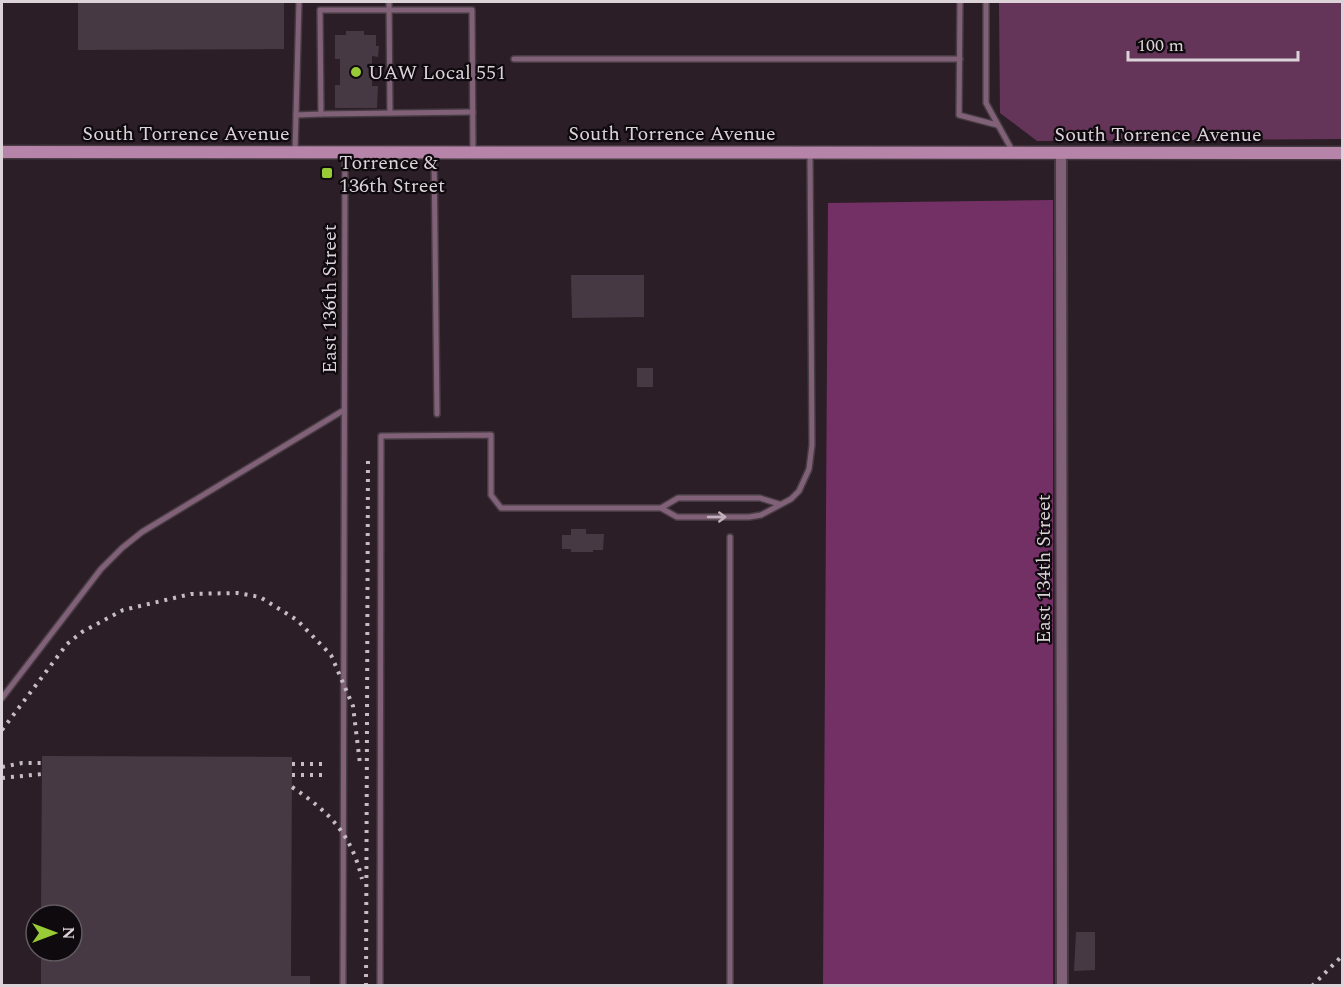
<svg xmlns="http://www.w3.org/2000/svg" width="1344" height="987" font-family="Spectral,serif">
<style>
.green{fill:#653559}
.forest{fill:#733064}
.building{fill:#473943}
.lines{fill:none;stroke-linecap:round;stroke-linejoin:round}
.lane-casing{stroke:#473b43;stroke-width:8}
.street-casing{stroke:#473b43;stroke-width:14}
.secondary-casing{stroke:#473b43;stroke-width:15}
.lane{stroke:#806177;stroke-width:5}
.street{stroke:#806177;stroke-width:10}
.secondary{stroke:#b684a8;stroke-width:12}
.rail{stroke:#c6bdc3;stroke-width:4;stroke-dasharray:3 6;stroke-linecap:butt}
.oneway{stroke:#c0b1bc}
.poi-dot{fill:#99cb36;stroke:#0f0a0e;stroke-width:2}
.labels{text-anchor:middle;stroke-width:4.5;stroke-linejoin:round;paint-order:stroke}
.poi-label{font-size:20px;fill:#dcd3d9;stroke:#0f0a0e;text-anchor:start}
.street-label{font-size:20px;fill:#dcd3d9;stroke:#0f0a0e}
</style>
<rect width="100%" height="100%" fill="#2b1e27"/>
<path class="green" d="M999 2H1342V139L1037 141 1000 113Z"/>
<path class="forest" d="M1053 200V985H823L828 203Z"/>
<g class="building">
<path d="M78 2H284V49L78 50Z"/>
<path d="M346 31H364V35H376V46H379L378 57 372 56V86H378L377 108H335V85H340V59H335V35H346Z"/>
<path d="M571 275H644V317L572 318Z"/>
<rect x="637" y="368" width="16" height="19"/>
<path d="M571 529H586V534H604L603 550H593V552H571V549H562V535H571Z"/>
<path d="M42 756 292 757 291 976H310V986H41V951H72V915H41Z"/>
<path d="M1076 932H1095V970L1074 971Z"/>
</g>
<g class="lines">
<g class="lane-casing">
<g id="lane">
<path d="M389 2 390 113"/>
<path d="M960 2 959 115 997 125"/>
<path d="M986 2V103L1013 152"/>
<path d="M514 59H960"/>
<path d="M321 114 473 112"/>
<path d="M296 115 321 114 320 10H472L473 152"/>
<path d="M295 152 299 2"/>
<path d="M434 152 437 414"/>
<path d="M661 508 678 498H760L779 504"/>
<path d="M730 537V986"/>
<path d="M2 698 101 569 122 548 142 532 344 410"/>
<path d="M343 986 345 153"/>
<path d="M380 986 381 436 491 435V495L501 508H661L677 517H749L761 515 791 499 799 491 809 469 812 445 810 153"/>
</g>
</g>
<g class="street-casing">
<path id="street" d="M1061 153 1062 986"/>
</g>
<g class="secondary-casing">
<path id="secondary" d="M2 152 1342 153"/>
</g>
<use href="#lane" class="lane"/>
<use href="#street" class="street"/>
<use href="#secondary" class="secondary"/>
<g class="rail">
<path d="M2 730 67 644 82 632 123 610 191 594 237 593 260 597 297 620 331 655 353 706 360 764"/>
<path d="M292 764H325"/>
<path d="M2 767 22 763H42"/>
<path d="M292 775H322"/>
<path d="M2 778 42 774"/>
<path d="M292 787C329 812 351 833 362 879"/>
<path d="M366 986 368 455"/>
<path d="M1312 986 1342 956"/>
</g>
</g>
<defs><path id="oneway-shaft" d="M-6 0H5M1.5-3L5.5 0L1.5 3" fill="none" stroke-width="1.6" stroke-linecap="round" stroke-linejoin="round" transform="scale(1.5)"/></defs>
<use class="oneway" href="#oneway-shaft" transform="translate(717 517)"/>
<g class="poi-dot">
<circle cx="356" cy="72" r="6"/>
<rect x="321" y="167" width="12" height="12" rx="3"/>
</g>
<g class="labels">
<g class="poi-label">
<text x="368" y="79">UAW Local 551</text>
<text x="339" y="169">Torrence &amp;<tspan x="339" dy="23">136th Street</tspan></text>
</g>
<g class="street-label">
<text x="186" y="140">South Torrence Avenue</text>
<text x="672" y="140">South Torrence Avenue</text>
<text x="1158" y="141">South Torrence Avenue</text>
<text transform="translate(329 299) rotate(-90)" y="7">East 136th Street</text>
<text transform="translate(1043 569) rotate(-90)" y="7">East 134th Street</text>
</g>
</g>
<rect width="1344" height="987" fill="none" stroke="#dcd3d9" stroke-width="6"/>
<g transform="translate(54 933) rotate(90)"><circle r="28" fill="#0f0a0e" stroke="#615a5f" stroke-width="1.5"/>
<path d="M0-4.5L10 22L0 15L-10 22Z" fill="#99cb36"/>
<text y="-9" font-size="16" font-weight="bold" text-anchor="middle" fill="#dcd3d9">N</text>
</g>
<path d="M1128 51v9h170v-9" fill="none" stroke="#dcd3d9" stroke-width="3"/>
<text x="1137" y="51" font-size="18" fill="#dcd3d9" stroke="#0f0a0e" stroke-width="4.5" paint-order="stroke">100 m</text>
</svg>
